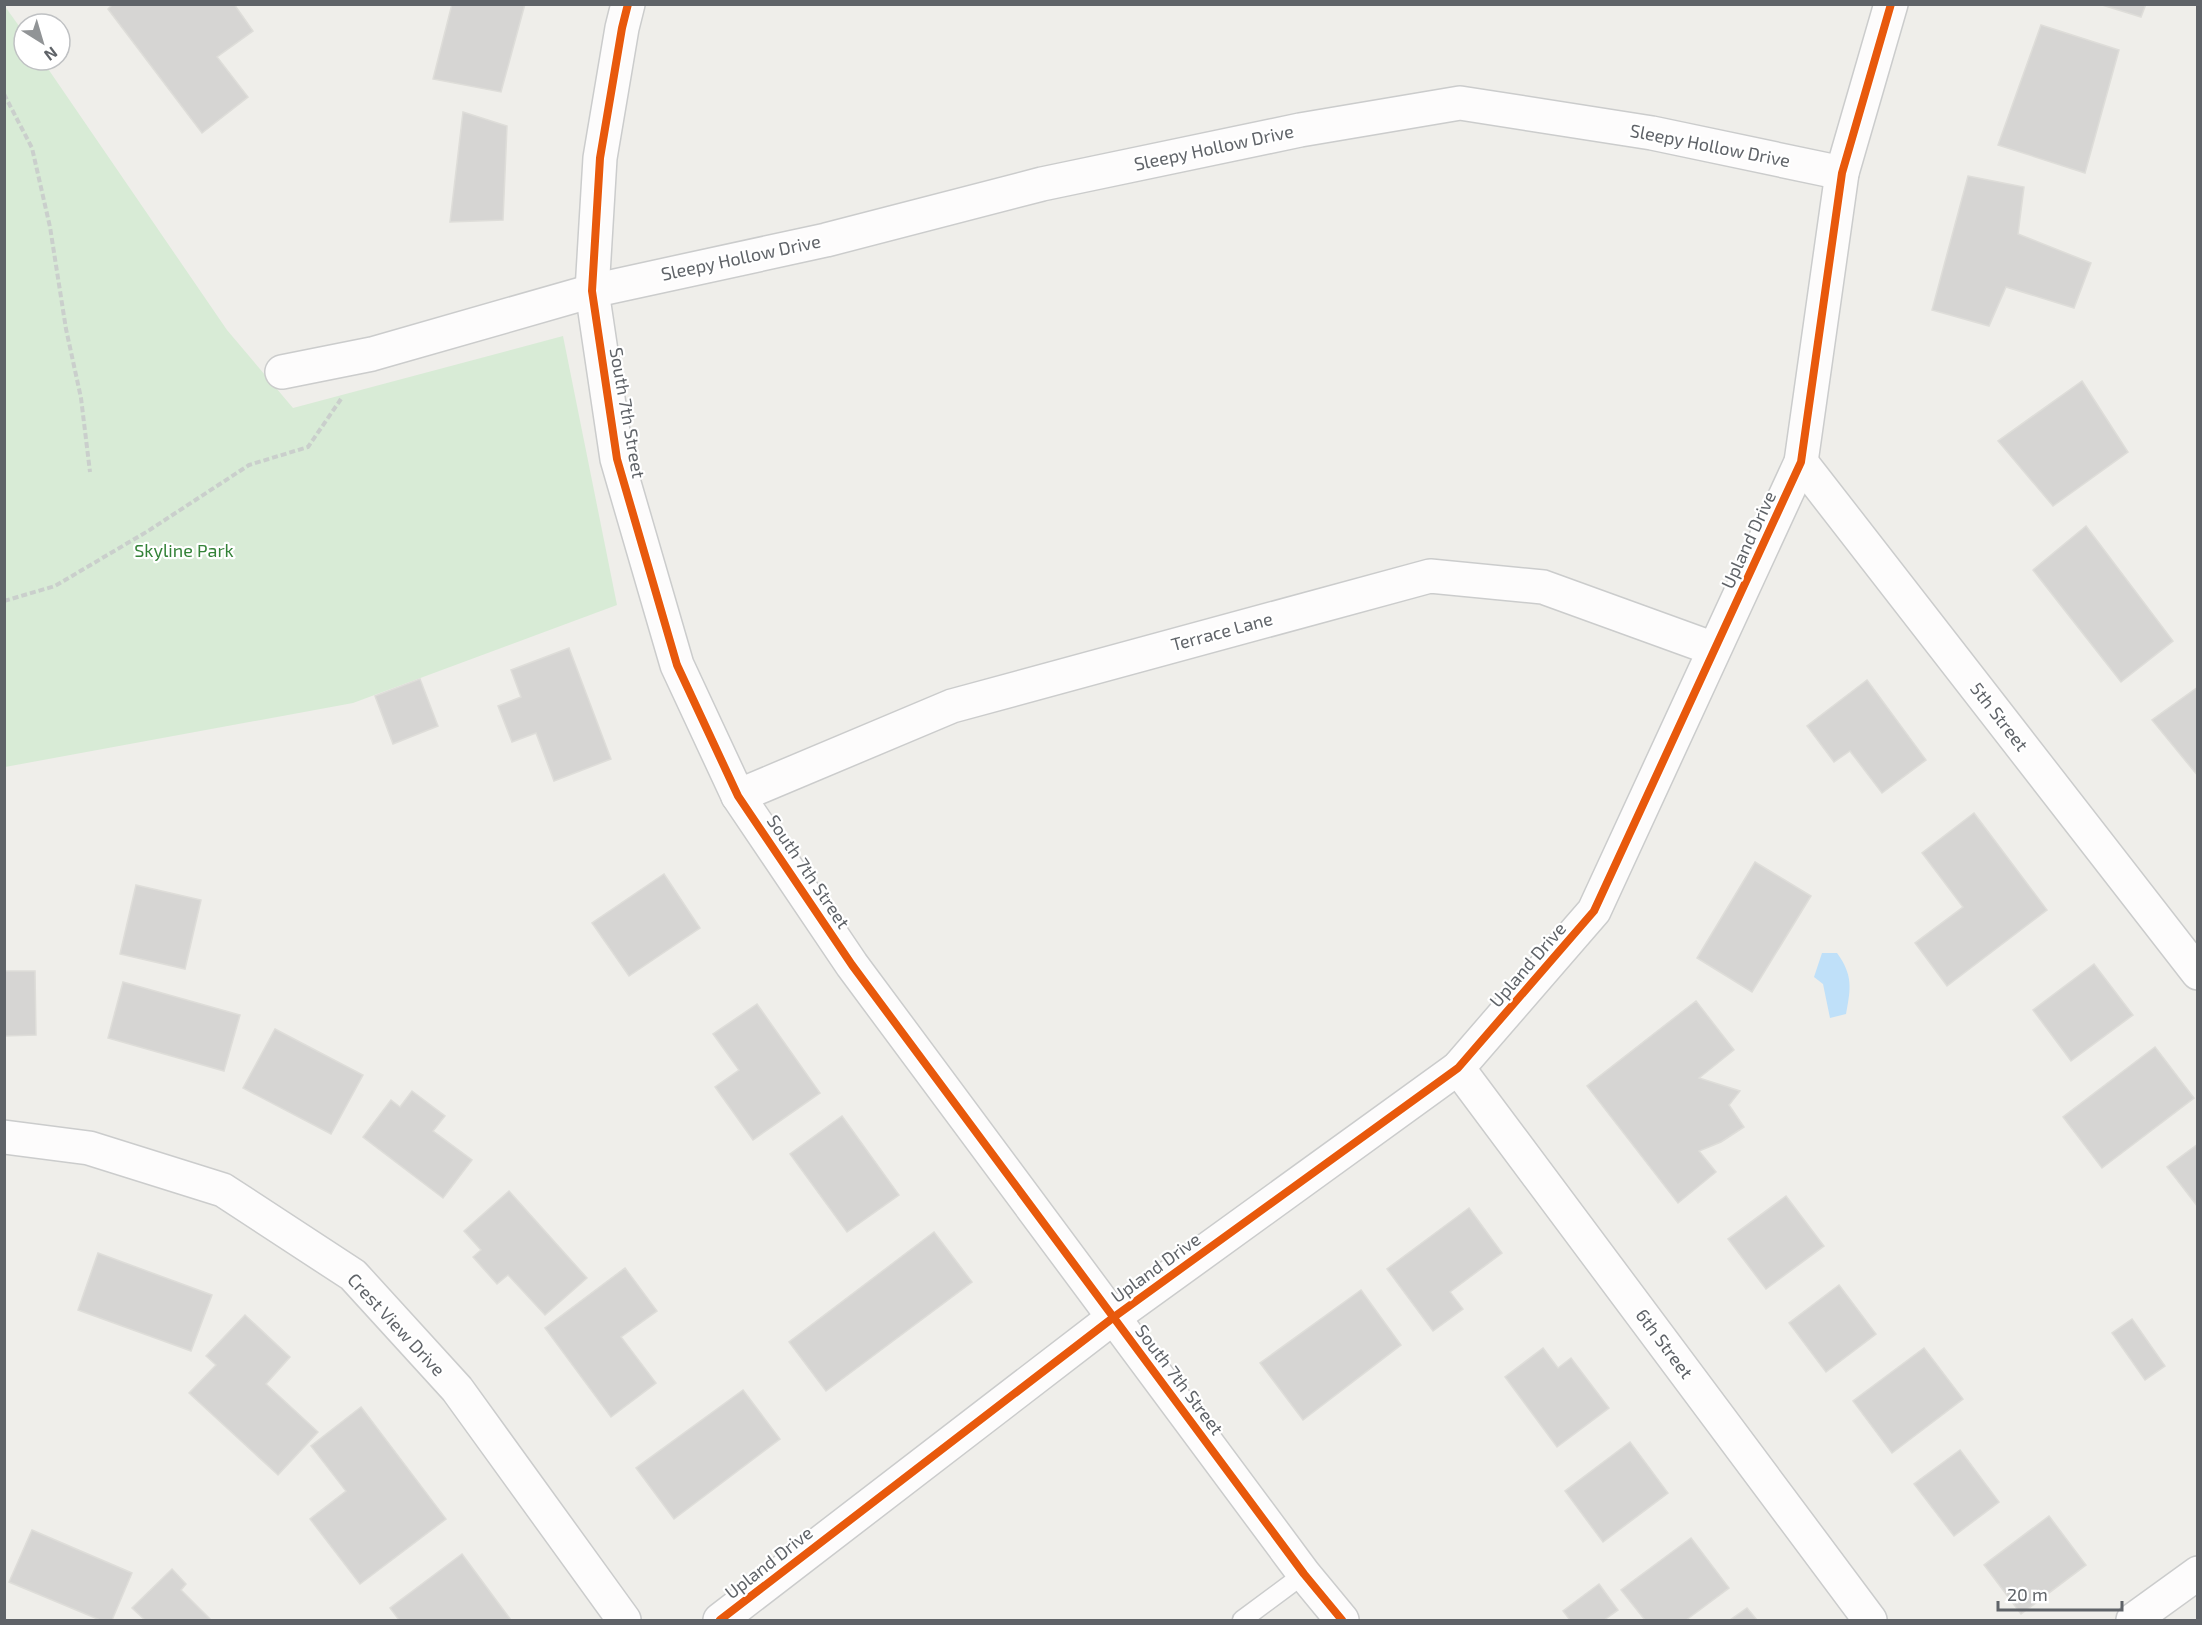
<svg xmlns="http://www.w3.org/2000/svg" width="2202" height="1625" font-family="'Exo 2',sans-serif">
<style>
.green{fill:#d8ebd6}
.water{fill:#bfe0f9}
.building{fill:#d6d5d3;stroke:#deddd9;stroke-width:1.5}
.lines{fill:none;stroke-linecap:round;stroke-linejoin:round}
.service-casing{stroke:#cbcccc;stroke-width:21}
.minor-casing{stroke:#cbcccc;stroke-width:36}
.tertiary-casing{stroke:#cbcccc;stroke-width:36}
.path{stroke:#cacfcc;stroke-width:4;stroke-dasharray:6 3;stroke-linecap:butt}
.service{stroke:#fdfcfc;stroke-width:18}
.minor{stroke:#fdfcfc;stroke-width:33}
.tertiary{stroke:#fdfcfc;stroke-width:33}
.cycleway-casing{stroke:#fff;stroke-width:11}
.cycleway{stroke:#e8590c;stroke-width:8}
.labels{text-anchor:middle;stroke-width:4.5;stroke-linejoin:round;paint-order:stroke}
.street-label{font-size:18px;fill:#5f6368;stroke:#fff}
.park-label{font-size:18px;fill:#348238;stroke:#fff}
</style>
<rect width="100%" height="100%" fill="#efeeea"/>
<path class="green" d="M4 5 24 33V60H42L227 330 293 408 563 336 617 605 353 703 5 767Z"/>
<path class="water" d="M1822 953H1837C1853 975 1851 988 1846 1014L1830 1018 1823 984 1814 977Z"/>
<g class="building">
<path d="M113 4H234L253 31 217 57 248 97 202 133 108 9Z"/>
<path d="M452 4H525L501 92 433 79Z"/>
<path d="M2099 4H2146L2141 17Z"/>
<path d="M2041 25 2119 50 2085 173 1998 145Z"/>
<path d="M463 112 507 126 503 220 450 222Z"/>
<path d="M1968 176 2024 187 2018 234 2091 263 2074 308 2006 287 1989 326 1932 310Z"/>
<path d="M2082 381 2128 452 2053 506 1998 441Z"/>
<path d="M2086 526 2173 641 2121 682 2033 570Z"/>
<path d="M569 648 611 759 554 781 536 733 512 742 498 706 521 697 511 670Z"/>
<path d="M420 679 438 726 393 744 375 696Z"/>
<path d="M1867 680 1926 760 1882 793 1850 751 1834 762 1807 726Z"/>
<path d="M2198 687V776L2152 720Z"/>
<path d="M1974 813 2047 910 1947 986 1915 943 1963 907 1922 853Z"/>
<path d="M1755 862 1811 896 1752 992 1697 958Z"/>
<path d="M664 874 700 928 629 976 592 923Z"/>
<path d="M136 885 201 900 185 969 120 954Z"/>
<path d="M2094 964 2133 1015 2071 1061 2033 1010Z"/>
<path d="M4 971H35L36 1035 4 1036Z"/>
<path d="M123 982 240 1015 224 1071 108 1038Z"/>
<path d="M1696 1001 1734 1050 1699 1078 1740 1091 1729 1105 1744 1127 1721 1142 1699 1151 1716 1172 1678 1203 1587 1086Z"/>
<path d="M757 1004 820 1093 753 1140 715 1087 739 1070 713 1034Z"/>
<path d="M275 1029 363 1075 331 1134 243 1088Z"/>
<path d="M2155 1047 2194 1098 2102 1168 2063 1117Z"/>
<path d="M412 1091 445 1116 433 1131 472 1160 443 1198 363 1137 391 1100 400 1107Z"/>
<path d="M842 1116 899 1195 847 1232 790 1154Z"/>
<path d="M2198 1144V1207L2167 1167Z"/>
<path d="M509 1191 587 1278 545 1315 508 1275 497 1284 473 1257 481 1250 464 1231Z"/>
<path d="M1786 1196 1824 1246 1766 1289 1728 1239Z"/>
<path d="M1469 1208 1502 1253 1450 1292 1463 1309 1433 1331 1387 1269Z"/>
<path d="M934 1232 972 1282 826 1391 789 1342Z"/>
<path d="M98 1253 212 1295 191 1351 78 1310Z"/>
<path d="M625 1268 657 1311 621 1337 656 1383 611 1417 545 1328Z"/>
<path d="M1839 1285 1876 1334 1826 1372 1789 1323Z"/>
<path d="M1361 1290 1401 1345 1303 1420 1260 1363Z"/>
<path d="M245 1315 290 1357 266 1384 318 1432 278 1475 189 1393 216 1365 206 1356Z"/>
<path d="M2132 1319 2165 1366 2145 1380 2112 1333Z"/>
<path d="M1543 1348 1558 1368 1571 1358 1609 1408 1557 1447 1505 1377Z"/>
<path d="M1924 1348 1963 1399 1892 1453 1853 1401Z"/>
<path d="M743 1390 780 1439 674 1519 636 1468Z"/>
<path d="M361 1407 446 1519 360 1584 310 1519 346 1491 311 1446Z"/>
<path d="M1630 1442 1668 1493 1603 1542 1565 1491Z"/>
<path d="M1960 1450 1999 1502 1954 1536 1914 1484Z"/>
<path d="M2049 1516 2086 1565 2021 1614 1984 1565Z"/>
<path d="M32 1530 132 1573 112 1620H100L9 1582Z"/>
<path d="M1691 1538 1729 1588 1686 1620H1645L1621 1590Z"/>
<path d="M462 1554 511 1620H399L390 1608Z"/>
<path d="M172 1569 186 1584 181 1590 211 1620H145L132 1608Z"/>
<path d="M1599 1584 1618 1610 1604 1620H1570L1563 1611Z"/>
<path d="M1747 1608 1757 1620H1730Z"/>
</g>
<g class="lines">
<g class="service-casing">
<path id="service" d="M1242 1620 1304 1574"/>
</g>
<g class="minor-casing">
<g id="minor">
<path d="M282 372 372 354 592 291 826 240 1042 184 1300 130 1460 103 1652 133 1842 173"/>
<path d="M1801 462 2198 973"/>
<path d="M738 796 952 706 1430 576 1543 587 1714 649"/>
<path d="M1458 1068 1870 1620"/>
<path d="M4 1137 89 1148 223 1190 353 1275 457 1389 624 1620"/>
<path d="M720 1620 1114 1317 1458 1068 1594 911 1801 462 1842 173 1891 4"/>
</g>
</g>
<g class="tertiary-casing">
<g id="tertiary">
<path d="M628 4 622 28 600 158 592 291 617 459 677 665 738 796 852 965 1304 1574 1342 1620"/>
<path d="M2133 1620 2198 1573"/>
</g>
</g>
<g class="path">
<path d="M4 94 32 148 50 227 66 329 81 398 90 472"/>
<path d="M4 601 55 586 148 531 249 465 308 447 341 399"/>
</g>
<use href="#service" class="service"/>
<use href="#minor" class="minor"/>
<use href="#tertiary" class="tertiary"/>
<g class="cycleway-casing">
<g id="cycleway">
<path d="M628 4 622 28 600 158 592 291 617 459 677 665 738 796 852 965 1304 1574 1342 1620"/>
<path d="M720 1620 1114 1317 1458 1068 1594 911 1801 462 1842 173 1891 4"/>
</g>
</g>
<use href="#cycleway" class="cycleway"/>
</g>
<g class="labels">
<g class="street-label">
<text transform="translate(1710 146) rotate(11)" y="6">Sleepy Hollow Drive</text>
<text transform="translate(1214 148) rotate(-12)" y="6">Sleepy Hollow Drive</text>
<text transform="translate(741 258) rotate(-12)" y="6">Sleepy Hollow Drive</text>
<text transform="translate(627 413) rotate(80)" y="6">South 7th Street</text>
<text transform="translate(1749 540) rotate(-65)" y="6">Upland Drive</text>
<text transform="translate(1222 632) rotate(-15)" y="6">Terrace Lane</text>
<text transform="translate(1999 717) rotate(52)" y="6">5th Street</text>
<text transform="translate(808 872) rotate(56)" y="6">South 7th Street</text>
<text transform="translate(1528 965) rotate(-49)" y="6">Upland Drive</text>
<text transform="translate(1156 1268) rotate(-36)" y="6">Upland Drive</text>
<text transform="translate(396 1325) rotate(47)" y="6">Crest View Drive</text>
<text transform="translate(1664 1344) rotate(53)" y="6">6th Street</text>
<text transform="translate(1179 1380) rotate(53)" y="6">South 7th Street</text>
<text transform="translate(769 1563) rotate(-38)" y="6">Upland Drive</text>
</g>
<g class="park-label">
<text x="184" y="557">Skyline Park</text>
</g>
</g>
<rect width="2202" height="1625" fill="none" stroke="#5f6368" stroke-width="12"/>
<g transform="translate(42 42) rotate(143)"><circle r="28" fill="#ffffff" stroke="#bfc1c3" stroke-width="1.5"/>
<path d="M0-4.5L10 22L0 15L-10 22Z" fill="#919496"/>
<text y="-9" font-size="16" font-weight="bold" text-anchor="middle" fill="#5f6368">N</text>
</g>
<path d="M1998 1601v9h124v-9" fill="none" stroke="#5f6368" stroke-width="3"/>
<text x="2007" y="1601" font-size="18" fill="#5f6368" stroke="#ffffff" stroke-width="4.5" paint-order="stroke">20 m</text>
</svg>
